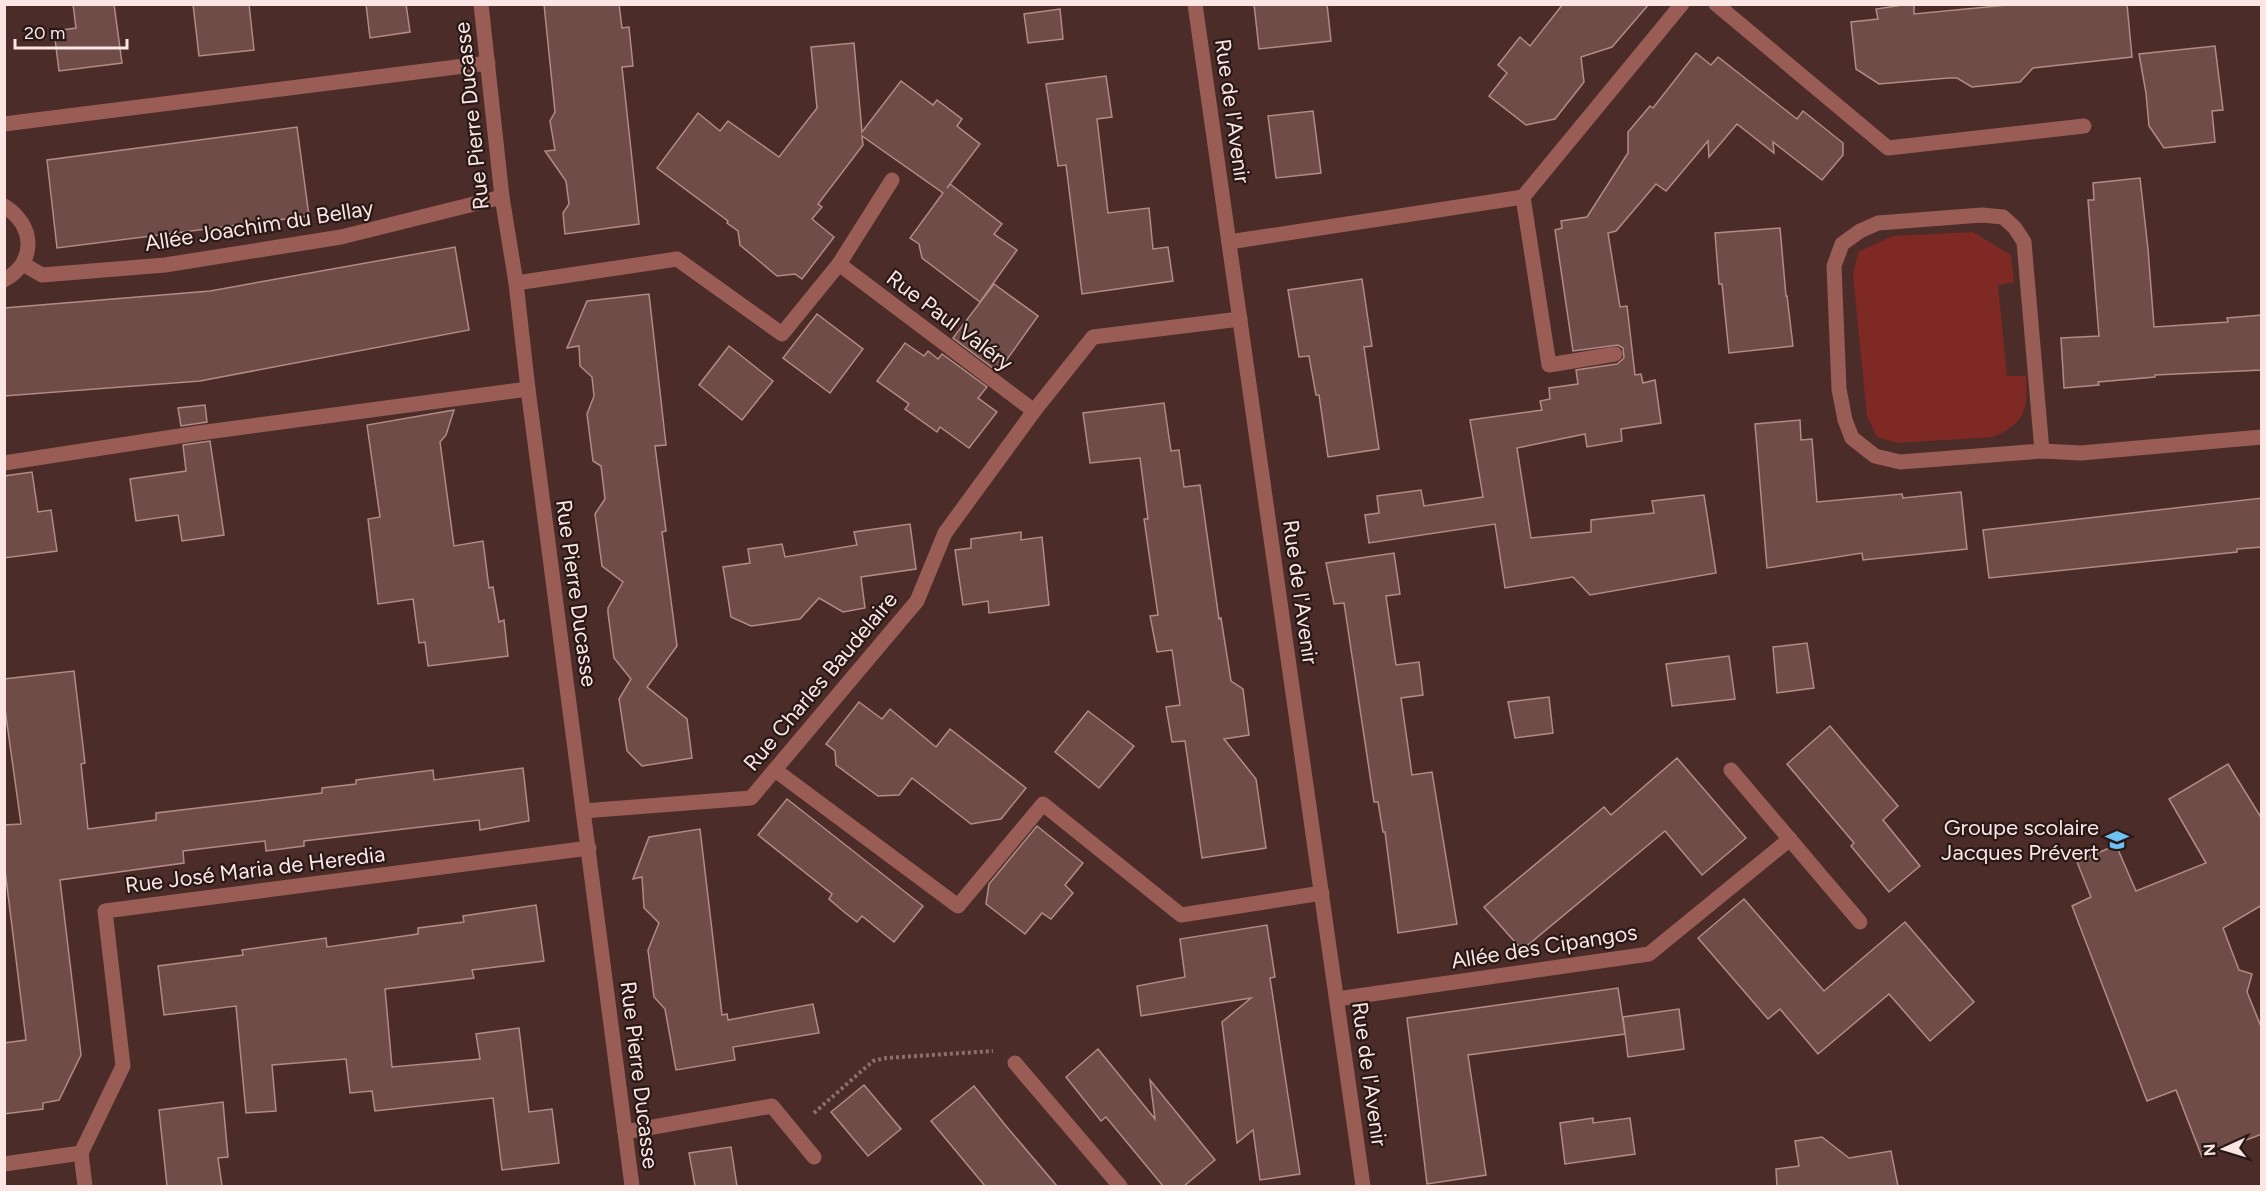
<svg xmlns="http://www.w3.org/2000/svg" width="2266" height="1191" font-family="Figtree,sans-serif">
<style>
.green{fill:#7e2924}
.building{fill:#6f4c48;stroke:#b28b86;stroke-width:1.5}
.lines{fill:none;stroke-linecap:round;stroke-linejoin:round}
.path{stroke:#8b6f6b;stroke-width:4;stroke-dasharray:3 3;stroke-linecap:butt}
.lane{stroke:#995d56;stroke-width:15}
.street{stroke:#995d56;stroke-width:15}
.labels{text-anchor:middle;stroke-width:4.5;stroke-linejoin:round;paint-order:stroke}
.street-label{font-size:22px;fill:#fce6e3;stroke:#281917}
.poi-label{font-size:22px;fill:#fce6e3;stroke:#281917;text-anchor:end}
</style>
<rect width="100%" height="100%" fill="#4c2c28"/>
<path class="green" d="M1973 232 2011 255 2014 282 1998 285 2007 376H2026C2028 409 2026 423 1993 437L1897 443 1877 437 1867 416 1853 275 1858 252 1893 236Z"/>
<g class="building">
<path d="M73 4H114L122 63 59 71 54 31 76 28Z"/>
<path d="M193 4H249L254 50 199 56Z"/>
<path d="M366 4H406L410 32 370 38Z"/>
<path d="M544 4H619L622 28 629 27 633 66 622 67 639 224 565 234 563 213 569 204 566 181 545 151 555 150 550 121 555 112Z"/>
<path d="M1254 4H1327L1331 41 1259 49Z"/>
<path d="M1563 4H1649L1612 47 1581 57 1584 82 1555 119 1526 125 1489 96 1507 73 1498 65 1520 37 1530 46Z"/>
<path d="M1909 4H1914V14L2018 4H2127L2132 57 2033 68 2020 82 1972 87 1957 78H1948L1879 84 1856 69 1851 22 1878 19 1876 9Z"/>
<path d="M1060 9 1063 39 1028 43 1024 14Z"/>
<path d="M854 43 862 132 901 81 933 105 937 100 962 119 957 126 980 144 947 188 950 184 1002 224 994 234 1017 250 980 302 922 258 919 244 910 238 943 193 862 136 863 145 818 204 822 207 812 219 834 237 802 279 795 274 777 276 740 245 738 231 727 223 728 221 657 168 698 113 720 131 728 121 779 157 817 108 811 47Z"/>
<path d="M2215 46 2223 110 2212 111 2215 142 2164 148 2149 126 2146 93 2139 54Z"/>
<path d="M1696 53 1711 65 1718 57 1797 119 1803 111 1843 143V155L1822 180 1773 142 1774 153 1737 124 1709 157 1708 141 1666 191 1656 184 1616 231 1608 233 1620 307 1627 306 1635 375 1641 374 1643 383 1655 380 1661 423 1621 429 1622 441 1587 447 1585 434 1517 448 1531 538 1591 532V520L1654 513 1652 501 1704 495 1716 573 1590 595 1573 577 1505 588 1495 524 1369 543 1365 515 1379 513 1377 496 1421 490 1424 506 1483 497 1470 420 1542 410 1540 401 1550 399 1549 388 1578 384 1576 370 1617 364 1624 358 1623 348 1618 345 1573 351 1555 230 1562 228 1561 221 1587 217 1628 153V132L1650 106 1653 108Z"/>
<path d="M1106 76 1112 117 1097 119 1108 213 1149 208 1153 249 1168 247 1173 281 1082 294 1066 165 1058 166 1046 84Z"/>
<path d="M1313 111 1321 173 1276 178 1268 116Z"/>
<path d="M297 127 309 216 57 248 47 160Z"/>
<path d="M2140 178 2148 249 2154 327 2228 322 2227 318 2262 315V370L2155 375V377L2098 382 2099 385 2064 388 2061 338 2099 336 2088 200H2094L2093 183Z"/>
<path d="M1780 228 1786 296H1787L1793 346 1729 353 1722 284H1719L1715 233Z"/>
<path d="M455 247 469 330 200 381 4 396V308L210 291Z"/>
<path d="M1362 279 1372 346 1364 347 1379 449 1328 457 1319 395H1316L1309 356 1299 357 1288 290Z"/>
<path d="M994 284 1038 316 998 372 953 338Z"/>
<path d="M649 294 666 445 655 446 666 531 662 532 677 646 647 687 687 719 692 758 642 766 627 751 619 699 631 679 614 658 608 613V608L623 582 602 566 595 514 605 499 601 466 593 461 587 414 594 396 592 377 580 366 579 346 567 348 587 301Z"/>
<path d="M817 314 863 349 830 393 783 358Z"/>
<path d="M905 343 924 356 928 351 938 359 942 354 987 387 978 398 997 412 969 448 940 427 937 432 905 409 909 404 877 381Z"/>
<path d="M729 346 773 381 742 420 699 385Z"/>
<path d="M1164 403 1171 451 1179 450 1184 487 1200 485 1219 619 1221 618 1231 681 1243 689 1249 735 1224 739 1256 779 1266 848 1202 858 1185 741 1172 742 1166 707 1180 705 1172 650 1157 652 1150 616 1158 615 1144 519H1148L1140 458 1090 463 1083 413Z"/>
<path d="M205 405 207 422 181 426 178 408Z"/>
<path d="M454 410 446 435 440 442 454 546 483 541 489 588 493 587 499 622 504 620 508 656 428 666 425 642 419 643 413 599 378 604 368 519 380 517 367 425Z"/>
<path d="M1800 420 1801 440 1812 439 1817 502 1902 494 1903 498 1961 492 1967 549 1863 560 1862 553 1767 568 1755 424Z"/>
<path d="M210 441 224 535 182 541 178 515 136 521 130 479 186 471 183 445Z"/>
<path d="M32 472 38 512 51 510 57 551 4 558V476Z"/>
<path d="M2262 498V547L2237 549V552L1989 578 1983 530Z"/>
<path d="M910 524 916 569 861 577 865 608 843 612 819 598 800 619 751 626 731 617 723 567 750 563 748 549 782 544 785 557 857 545 854 532Z"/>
<path d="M1021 532V540L1042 537 1049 605 989 613 988 601 963 605 955 550 971 548V539Z"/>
<path d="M1394 553 1400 594 1386 596 1396 665 1419 662 1423 695 1401 698 1412 775 1432 772 1457 924 1398 933 1385 832H1383L1378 802H1374L1344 603 1334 604 1326 563Z"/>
<path d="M1807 643 1814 688 1777 693 1773 647Z"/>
<path d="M1729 656 1735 699 1672 706 1666 664Z"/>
<path d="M74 671 85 763 81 764 88 829 156 820V813L322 793V788L356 784V780L433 770 434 780 523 768 529 821 480 830 479 820 304 841V846L266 851 265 841 183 851 184 863 60 880 81 1055 59 1100 43 1103V1109L4 1114V1043L26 1040 4 862V825L21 824 4 702V679Z"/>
<path d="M1549 697 1553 733 1515 738 1508 702Z"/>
<path d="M859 702 882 719 890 709 936 747 950 729 1026 788 1001 819 971 824 912 778 899 795 878 796 836 765 835 751 826 744Z"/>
<path d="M1088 711 1134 746 1099 788 1055 752Z"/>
<path d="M1830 726 1898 806 1883 820 1920 866 1889 892 1851 846 1854 843 1787 764Z"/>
<path d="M1677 758 1746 838 1702 875 1665 831 1522 950 1484 907 1604 807 1611 815Z"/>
<path d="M2228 764 2262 819V905L2223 928 2239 970 2252 974 2247 992 2262 1029V1134L2202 1157 2176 1090 2147 1101 2072 906 2091 897 2077 862 2116 845 2136 891 2206 863 2169 799Z"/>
<path d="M787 799 923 906 894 942 862 916 857 922 843 911 829 899 832 894 758 835Z"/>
<path d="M1037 826 1083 863 1065 885 1073 893 1051 919 1042 913 1025 934 986 904 989 884Z"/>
<path d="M700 829 722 1015 727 1014 728 1020 813 1004 819 1033 733 1047 735 1060 676 1070 665 1009 654 997 648 950 659 923 644 908 642 877 633 879 649 837Z"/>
<path d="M1744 899 1824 991 1905 922 1974 1002 1930 1041 1889 994 1818 1054 1780 1009 1768 1019 1698 938Z"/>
<path d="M536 905 544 961 472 970 474 978 385 989 392 1067 480 1059 476 1034 519 1028 529 1112 552 1109 559 1163 502 1170 493 1098 375 1111 372 1091 350 1093 346 1059 272 1065 276 1111 246 1113 236 1006 164 1015 158 966 243 955 242 950 326 938 327 947 418 934V928L464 922 463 916Z"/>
<path d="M1267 925 1275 977 1270 978 1300 1174 1260 1180 1253 1130 1237 1143 1222 1022 1251 998 1141 1016 1137 986 1185 977 1180 939Z"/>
<path d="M1618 988 1625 1034 1468 1055 1486 1175 1427 1184 1407 1018Z"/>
<path d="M1679 1009 1684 1049 1628 1057 1623 1017Z"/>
<path d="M1098 1049 1155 1119 1150 1080 1215 1160 1184 1186H1163L1106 1117 1101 1121 1066 1077Z"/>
<path d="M864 1085 901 1129 868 1156 831 1112Z"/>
<path d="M974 1086 1006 1126 1057 1186H985L931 1121Z"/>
<path d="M223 1102 228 1157 218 1158 222 1186H167L159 1110Z"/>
<path d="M1593 1118V1123L1630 1118 1635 1154 1565 1164 1560 1123Z"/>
<path d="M1822 1137 1849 1158 1891 1151 1898 1186H1777L1776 1169 1799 1166 1795 1141Z"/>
<path d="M731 1147 737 1186H695L689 1153Z"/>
</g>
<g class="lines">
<path class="path" d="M814 1113 873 1061 886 1058 993 1051"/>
<g class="lane">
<path d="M4 124 488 63"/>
<path d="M4 463 199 433 528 389"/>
</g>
<g class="street">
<path d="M481 4 502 197 516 283 528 389 632 1186"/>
<path d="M1195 4 1363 1186"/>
<path d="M1716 4 1888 148 2084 126"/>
<path d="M1523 197 1549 365 1615 354"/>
<path d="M4 206C35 225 37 262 4 280"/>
<path d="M1229 242 1523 197 1682 4"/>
<path d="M23 264 42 275 165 265 341 237 502 197"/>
<path d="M839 264 892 180"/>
<path d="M516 283 677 259 782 334 839 264 1034 411"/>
<path d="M2042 451 2024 242 2015 228 2003 217 1982 215 1878 223 1860 231 1842 244 1834 266 1839 389 1845 420 1852 438 1875 456 1900 462 2042 451 2081 453 2262 437"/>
<path d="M775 770 958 906 1043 804 1181 915 1322 893"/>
<path d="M1731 770 1860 922"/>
<path d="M583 811 751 798 917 601 945 533 1034 411 1093 337 1240 319"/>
<path d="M1337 999 1649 954 1790 839"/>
<path d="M1015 1063 1120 1186"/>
<path d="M625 1132 772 1106 814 1157"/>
<path d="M81 1153 85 1186"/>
<path d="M4 1164 81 1153 123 1066 105 911 589 848"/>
</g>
</g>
<defs>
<g id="school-bare" transform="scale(1.8)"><path d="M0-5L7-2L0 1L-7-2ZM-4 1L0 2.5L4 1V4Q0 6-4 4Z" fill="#6fc2f4" stroke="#281917" stroke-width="2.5" paint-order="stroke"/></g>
</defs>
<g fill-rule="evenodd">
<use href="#school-bare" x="2117" y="840"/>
</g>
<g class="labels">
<g class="street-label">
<text transform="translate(1233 111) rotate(82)" y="8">Rue de l'Avenir</text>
<text transform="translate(471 116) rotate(-96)" y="8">Rue Pierre Ducasse</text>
<text transform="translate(259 225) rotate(-9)" y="8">Allée Joachim du Bellay</text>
<text transform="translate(950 320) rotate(37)" y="8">Rue Paul Valéry</text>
<text transform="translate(1301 592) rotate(82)" y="8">Rue de l'Avenir</text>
<text transform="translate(577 593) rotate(82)" y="8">Rue Pierre Ducasse</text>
<text transform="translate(820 681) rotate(-50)" y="8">Rue Charles Baudelaire</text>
<text transform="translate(255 869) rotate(-7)" y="8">Rue José Maria de Heredia</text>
<text transform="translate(1544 946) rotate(-9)" y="8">Allée des Cipangos</text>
<text transform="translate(1370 1074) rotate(82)" y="8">Rue de l'Avenir</text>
<text transform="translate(640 1075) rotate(83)" y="8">Rue Pierre Ducasse</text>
</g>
<g class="poi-label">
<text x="2099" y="835">Groupe scolaire<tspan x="2099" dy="25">Jacques Prévert</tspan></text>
</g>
</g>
<rect width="2266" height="1191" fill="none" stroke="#fce6e3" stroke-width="12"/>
<g transform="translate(2224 1149) rotate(266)" stroke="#281917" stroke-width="4.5" paint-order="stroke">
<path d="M0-4.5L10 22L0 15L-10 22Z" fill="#fce6e3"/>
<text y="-9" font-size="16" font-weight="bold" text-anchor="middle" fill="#fce6e3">N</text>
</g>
<path d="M15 39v9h112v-9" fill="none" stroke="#fce6e3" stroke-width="3"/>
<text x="24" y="39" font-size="18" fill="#fce6e3" stroke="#281917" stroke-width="4.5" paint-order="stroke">20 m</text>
</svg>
